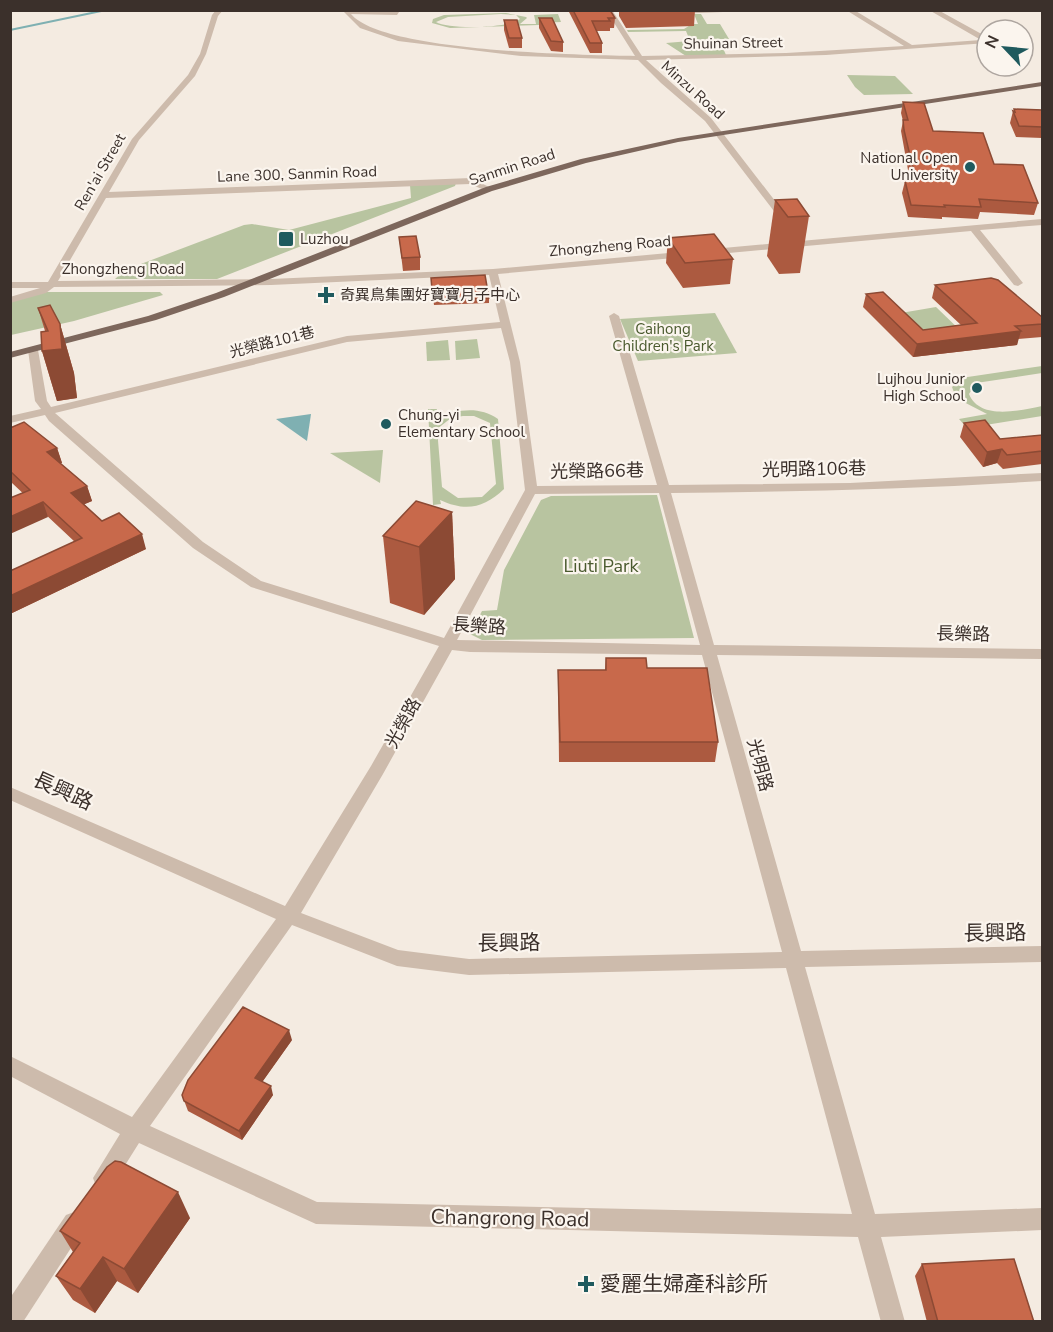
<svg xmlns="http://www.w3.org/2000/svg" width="1053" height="1332" font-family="'Nunito Sans','Noto Sans TC',sans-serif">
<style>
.green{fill:#b8c4a0;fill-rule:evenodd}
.water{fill:#7fb0b2}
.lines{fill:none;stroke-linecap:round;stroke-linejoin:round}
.stream{stroke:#7fb0b2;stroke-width:2}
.minor{fill:#cdbbac;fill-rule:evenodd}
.major{fill:#7d675c;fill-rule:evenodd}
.wall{fill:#ac5a40}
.shaded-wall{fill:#8c4a34}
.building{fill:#c8694b;stroke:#8c4a34;stroke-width:1.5}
.poi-dot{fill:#1f5a5e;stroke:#fbf5ee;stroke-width:2}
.labels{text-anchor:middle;stroke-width:4.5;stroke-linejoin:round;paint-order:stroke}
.far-street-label{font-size:15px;fill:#3b302b;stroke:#fbf5ee}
.far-poi-label{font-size:15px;fill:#3b302b;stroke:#fbf5ee;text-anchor:start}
.far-park-label{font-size:15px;fill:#4a5a2e;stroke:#fbf5ee}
.street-label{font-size:18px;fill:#3b302b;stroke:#fbf5ee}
.park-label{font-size:18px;fill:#4a5a2e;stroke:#fbf5ee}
.near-street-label{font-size:21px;fill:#3b302b;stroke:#fbf5ee}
.near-poi-label{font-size:21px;fill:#3b302b;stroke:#fbf5ee;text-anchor:start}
</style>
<rect width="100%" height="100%" fill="#f4ebe1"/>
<g class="green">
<path d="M506 13 526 17 527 18 520 24H536L534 15 558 14 561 22 539 23V25L450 28 432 23 433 19 444 15ZM501 14 516 15 520 19C509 28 449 30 436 22L448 17Z"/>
<path d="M694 14H701L707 24H720L729 39H719L726 55 686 56 666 43 690 41 686 31 628 32 627 30 684 29 692 24H698Z"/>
<path d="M847 75 895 76 913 94 864 95 855 87Z"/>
<path d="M456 183 455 186 217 279H115L125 270 244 225 252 224 289 230 411 198 410 185Z"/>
<path d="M46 292H160L163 295 74 321 11 335 10 301Z"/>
<path d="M936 307 964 334 922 340 895 314Z"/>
<path d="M715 313 737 353 638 361 620 319Z"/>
<path d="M477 339 480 358 456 360 455 341Z"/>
<path d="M448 340 450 360 427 361 426 342Z"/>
<path d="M1042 366V373L976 383 969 394C980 421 1021 410 1042 406V416L967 428 959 419 987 414 956 398 952 387 961 378Z"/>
<path d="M428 409H437V419C457 409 479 406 498 419L504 489C484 508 466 512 440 500L441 504 433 505ZM463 416H474L490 423 496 484 482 497 458 498 442 487 437 429 451 418Z"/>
<path d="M383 450 380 483 330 453Z"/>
<path d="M657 495 694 638 482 640 470 634 482 611 497 610 504 570 541 500 551 496Z"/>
</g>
<path class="water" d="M311 414 307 441 276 419Z"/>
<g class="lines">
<path class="stream" d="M10 30 106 10"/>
<g class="minor">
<path d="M216 10H223L218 16 206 54 195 76 139 140 109 192 471 178 493 189 489 192 470 184 106 198 58 281 271 279 493 269 1042 219V225L980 230 1023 283 1018 286 1014 285 971 231 498 274 520 362 537 486 657 485 609 316 614 313 619 316 669 485 850 483 1042 473V481C919 489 795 492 671 493L714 645 1042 649V659L717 655 801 951 1042 946V962L805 967 875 1214 1042 1208V1230L881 1237 905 1322H881L858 1237 316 1224 139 1143 112 1186 104 1189 96 1186 93 1178 120 1134 10 1076V1056L132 1117 276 919 10 800V787L285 906 371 766 439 646 251 587 193 548 49 421 45 415 10 423V416L41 409 35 401 28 350 33 347 38 350 47 401 51 407 347 336 500 322 489 275 271 285 54 287 46 293 10 303V297L40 288H10V282H48L132 139 188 75 200 54 212 15ZM501 328 510 362 525 490 444 638 261 581 203 542 55 413 347 342ZM659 493 700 645 457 640 535 494ZM452 650 470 652 702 655 782 952 469 959 398 950 301 913 383 774ZM292 925 397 966 469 975 786 968 852 1214 317 1202 150 1126Z"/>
<path d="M342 10 399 12 397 15 351 14C382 52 582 55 635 56L606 10H612L642 56 786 53 904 46 846 10H854L912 45 981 40 929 10H938L987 37V43L826 55 646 60 711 118 789 219 791 221 786 224 783 223 705 121 661 83 638 60 521 56 398 41 360 28Z"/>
<path d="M768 10 676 14 673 12 674 10Z"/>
<path d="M74 1212 82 1215 85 1223 82 1231 23 1322H10V1298L66 1215Z"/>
</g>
<path class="major" d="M1042 82V86L678 142 586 163 492 191 224 297 156 320 10 358V352L148 316 216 293 486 187 581 159 678 138Z"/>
</g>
<g class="wall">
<path d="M569 10H610L615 18 614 28H610V31H596L602 43V53H590L569 12Z"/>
<path d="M619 10H695L694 26 626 28 619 16Z"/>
<path d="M539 18 563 42V52L551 51 539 28Z"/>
<path d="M504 20 522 38V48H509L504 30Z"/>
<path d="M903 102 933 131 994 164 1038 203 1034 215 980 212 978 219 942 217V219L908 217 902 193 905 181H910L901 131 903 121 901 113Z"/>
<path d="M1014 109 1042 110V138L1016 137 1010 123 1013 111H1014Z"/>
<path d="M775 200 809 216 800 273 779 274 767 256Z"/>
<path d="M399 237 420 257V270L403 271Z"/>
<path d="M668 238 733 259 730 284 683 288 666 263Z"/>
<path d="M431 278 489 298V303L434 305Z"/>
<path d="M935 285 1042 317V337L1018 339 1017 345 913 357 863 307 866 294 923 330 961 325 932 298Z"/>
<path d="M38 308 60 324 74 373 77 398 57 401 42 351 45 331Z"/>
<path d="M964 423 1000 439 1042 435V464L1003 469 997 463 983 467 960 437Z"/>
<path d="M10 428 57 448 62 463H60L87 486 92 501 84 504 102 521 146 549 10 614V571L75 542 12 483H10Z"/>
<path d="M452 512 455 579 424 615 390 603 383 536Z"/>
<path d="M606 658 647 668 718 742 715 762H559L558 670H605Z"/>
<path d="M292 1040 262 1082 273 1095 242 1140 188 1111 182 1095Z"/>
<path d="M190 1218 138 1293 117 1281 95 1313 73 1300 56 1276 73 1252 60 1231Z"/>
<path d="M922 1264 1034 1322H927L915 1276Z"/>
</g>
<g class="shaded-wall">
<path d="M60 324 74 373 77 398 57 401 42 351Z"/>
<path d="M1021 331 1017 345 913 357 917 344Z"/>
<path d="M57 448 62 463 51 467 47 452Z"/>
<path d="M1002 449 997 463 983 467 987 452Z"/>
<path d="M87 486 92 501 76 508 71 493Z"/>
<path d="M43 502 48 517 10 534V517Z"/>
<path d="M452 512 455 579 424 615 419 547Z"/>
<path d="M142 534 146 549 10 614V596Z"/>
<path d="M289 1030 292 1040 258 1088 255 1078Z"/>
<path d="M271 1086 273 1095 242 1140 239 1131Z"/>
<path d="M178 1192 190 1218 138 1293 124 1269Z"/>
<path d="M103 1257 117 1281 95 1313 80 1289Z"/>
</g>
<g class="building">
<path d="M573 10H610L615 18H608L610 21H592L602 43H590Z"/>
<path d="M539 18H552L563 42 551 41Z"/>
<path d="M504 20H517L522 38H509Z"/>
<path d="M903 102 924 103 933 131 983 133 994 164 1023 165 1038 203 979 199 981 207 944 205 945 207 911 205 905 181H916L904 130 903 120H908Z"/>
<path d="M1014 109 1042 110V127L1019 126 1013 111 1015 112Z"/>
<path d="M797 199 809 216 788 217 775 200Z"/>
<path d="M714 234 733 259 685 263 668 238Z"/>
<path d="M416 236 420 257 402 258 399 237Z"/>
<path d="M485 275 489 298 433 301 431 278Z"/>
<path d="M991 278 998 280 1042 317V324L1015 326 1021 331 917 344 866 294 883 292 923 330 977 323 935 285Z"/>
<path d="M50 305 60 324 62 349 42 351 41 332 48 331 38 308Z"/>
<path d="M985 420 1000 439 1042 435V451L1007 455 1002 449 987 452 964 423Z"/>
<path d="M24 422 57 448 47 452 87 486 71 493 102 521 119 513 142 534 10 596V571L82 538 43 502 10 517V498L30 490 10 471V428Z"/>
<path d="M416 501 452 512 419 547 383 536Z"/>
<path d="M606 658H646L647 668H707L718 742H560L558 670H606Z"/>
<path d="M243 1007 289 1030 255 1078 271 1086 239 1131 184 1101 182 1095 188 1080Z"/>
<path d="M115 1161 121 1162 178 1192 124 1269 103 1257 80 1289 56 1276 80 1243 60 1231 107 1167Z"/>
<path d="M1014 1259 1034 1322H938L922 1264Z"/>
</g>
<g class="poi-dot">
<circle cx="970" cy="167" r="6"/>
<rect x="278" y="231" width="16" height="16" rx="3"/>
<path d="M323 286h6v6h6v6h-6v6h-6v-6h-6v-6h6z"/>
<circle cx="977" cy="388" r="6"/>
<circle cx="386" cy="424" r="6"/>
<path d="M583 1275h6v6h6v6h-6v6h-6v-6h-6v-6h6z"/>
</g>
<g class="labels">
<g class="far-street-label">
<text transform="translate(733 43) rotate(-1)" y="5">Shuinan Street</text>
<text transform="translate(693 90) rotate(42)" y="5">Minzu Road</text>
<text transform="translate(512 167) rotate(-18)" y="5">Sanmin Road</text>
<text transform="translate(100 172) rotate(-60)" y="5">Ren'ai Street</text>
<text transform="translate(297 174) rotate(-2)" y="5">Lane 300, Sanmin Road</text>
<text transform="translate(610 246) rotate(-5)" y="5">Zhongzheng Road</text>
<text x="123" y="274">Zhongzheng Road</text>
<text transform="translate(272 342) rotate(-14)" y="5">光榮路101巷</text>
</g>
<g class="far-poi-label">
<text x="958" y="163" text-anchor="end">National Open<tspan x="958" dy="17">University</tspan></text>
<text x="300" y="244">Luzhou</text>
<text x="340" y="300">奇異鳥集團好寶寶月子中心</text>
<text x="965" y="384" text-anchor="end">Lujhou Junior<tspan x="965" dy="17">High School</tspan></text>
<text x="398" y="420">Chung-yi<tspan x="398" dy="17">Elementary School</tspan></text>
</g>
<g class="far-park-label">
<text x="663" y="334">Caihong<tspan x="663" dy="17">Children's Park</tspan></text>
</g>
<g class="street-label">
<text transform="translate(814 469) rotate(-1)" y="6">光明路106巷</text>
<text transform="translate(597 471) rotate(-1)" y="6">光榮路66巷</text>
<text transform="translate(479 626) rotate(4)" y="6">長樂路</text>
<text transform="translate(963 634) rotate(1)" y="6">長樂路</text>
<text transform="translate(403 723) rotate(-61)" y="6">光榮路</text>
<text transform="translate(760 765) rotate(75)" y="6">光明路</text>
</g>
<g class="park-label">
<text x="601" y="572">Liuti Park</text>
</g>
<g class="near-street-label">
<text transform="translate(63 791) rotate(24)" y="7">長興路</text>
<text transform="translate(995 933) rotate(-1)" y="7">長興路</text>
<text transform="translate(509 943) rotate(-1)" y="7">長興路</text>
<text transform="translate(510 1218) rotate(1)" y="7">Changrong Road</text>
</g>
<g class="near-poi-label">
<text x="600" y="1291">愛麗生婦產科診所</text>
</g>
</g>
<rect width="1053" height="1332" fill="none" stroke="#3b302b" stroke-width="24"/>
<g transform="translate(1005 48) rotate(296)"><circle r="28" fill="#fbf5ee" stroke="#aea6a0" stroke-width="1.5"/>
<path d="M0-4.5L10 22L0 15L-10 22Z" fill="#1f5a5e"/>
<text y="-9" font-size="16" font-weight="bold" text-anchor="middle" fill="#3b302b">N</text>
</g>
</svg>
